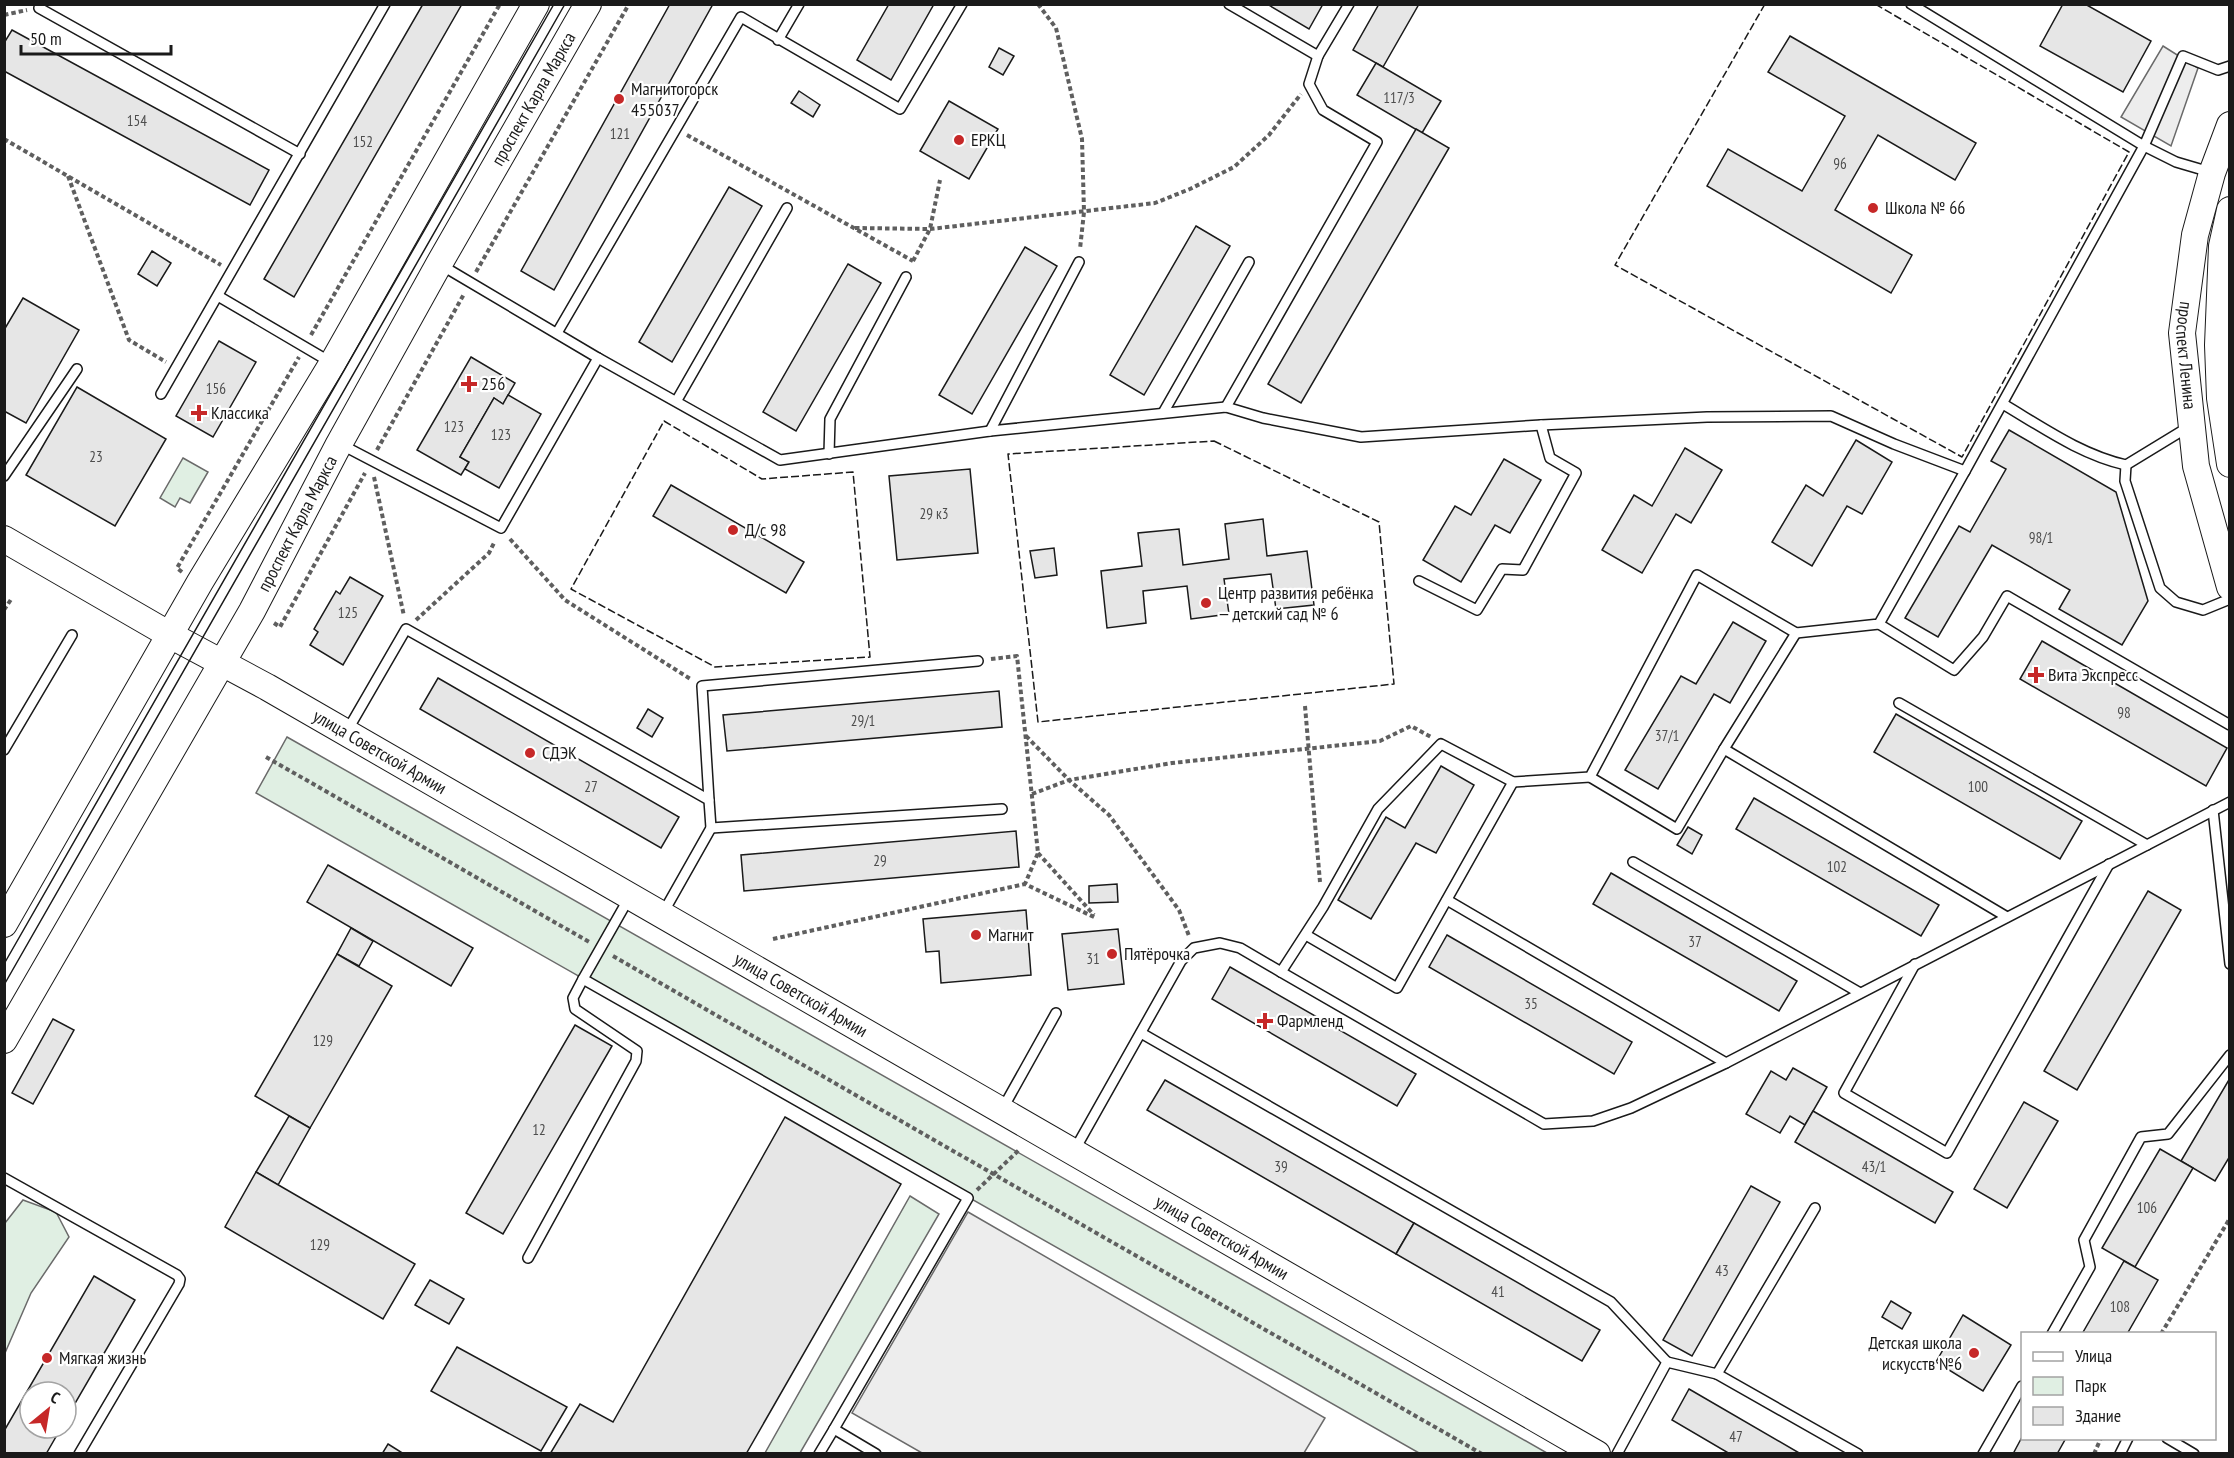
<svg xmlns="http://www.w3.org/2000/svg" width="2234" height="1458" font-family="'PT Sans Narrow',sans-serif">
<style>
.green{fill:#e0efe3;stroke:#6a6a6a;stroke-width:1.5}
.parking{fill:#ededed;stroke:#6a6a6a;stroke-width:1.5}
.building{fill:#e6e6e6;stroke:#1a1a1a;stroke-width:1.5}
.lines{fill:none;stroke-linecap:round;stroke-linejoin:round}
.lane-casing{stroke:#1a1a1a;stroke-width:12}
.secondary-casing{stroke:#1a1a1a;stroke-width:28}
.path{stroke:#5f5f5f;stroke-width:4;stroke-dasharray:4.5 3;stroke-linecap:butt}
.lane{stroke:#fff;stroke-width:9}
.secondary{stroke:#fff;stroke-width:26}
.tram{stroke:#1a1a1a;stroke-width:1.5}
.fence{stroke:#1a1a1a;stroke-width:1.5;stroke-dasharray:8 3;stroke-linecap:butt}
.poi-dot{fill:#c62828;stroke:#fff;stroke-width:2}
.labels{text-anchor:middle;stroke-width:4.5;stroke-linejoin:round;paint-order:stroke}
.number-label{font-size:15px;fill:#4d4d4d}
.poi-label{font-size:18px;fill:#1a1a1a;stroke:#fff;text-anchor:start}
.street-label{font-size:18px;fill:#1a1a1a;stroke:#fff}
</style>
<rect width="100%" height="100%" fill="#fff"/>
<g class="green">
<path d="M183 458 208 472 190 503 180 498 175 507 160 498Z"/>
<path d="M287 737 1547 1453H1419L256 793Z"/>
<path d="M910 1196 939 1214 800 1453H765Z"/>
<path d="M23 1200 56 1212 69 1237 31 1293 5 1353V1223Z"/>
</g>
<g class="parking">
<path d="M2163 46 2198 68 2171 146 2121 117Z"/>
<path d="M968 1212 1325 1418 1304 1453H922L852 1413Z"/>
</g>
<g class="building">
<path d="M423 4H462L294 297 264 279Z"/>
<path d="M670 4H713L554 290 521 271Z"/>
<path d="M889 4H934L891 80 857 60Z"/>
<path d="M1267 4H1323L1309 29Z"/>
<path d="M1379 4H1419L1383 67 1353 50Z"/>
<path d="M2063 4H2085L2151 41 2123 92 2040 46Z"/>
<path d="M12 30 269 170 250 205 4 71V43Z"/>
<path d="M1790 36 1976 143 1955 180 1878 135 1835 210 1912 255 1891 293 1707 186 1728 149 1802 191 1845 116 1768 72Z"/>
<path d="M999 48 1014 56 1003 75 989 67Z"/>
<path d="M1376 63 1441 101 1422 133 1357 95Z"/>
<path d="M799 91 820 105 813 117 791 103Z"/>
<path d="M949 101 998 129 969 179 920 151Z"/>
<path d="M1416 129 1449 148 1301 403 1268 384Z"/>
<path d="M729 187 762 206 672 362 639 342Z"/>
<path d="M1196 226 1230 246 1144 395 1110 375Z"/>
<path d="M1025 247 1057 266 972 414 939 395Z"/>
<path d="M152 251 171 263 157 286 138 274Z"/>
<path d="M848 264 881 283 796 431 763 412Z"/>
<path d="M23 298 79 330 26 423 4 411V330Z"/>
<path d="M219 341 256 362 213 437 176 416Z"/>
<path d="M471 357 515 383 503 404 494 398 460 457 469 462 461 475 417 450Z"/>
<path d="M77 387 166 439 115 526 26 475Z"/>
<path d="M508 395 541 414 499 488 465 469 469 462 460 457 494 398 503 404Z"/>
<path d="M2009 430 2116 492 2148 601 2122 645 2059 609 2070 590 1992 545 1938 637 1905 618 1959 526 1970 532 2006 469 1991 461Z"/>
<path d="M1856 440 1892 462 1862 514 1847 506 1812 566 1772 542 1806 485 1823 496Z"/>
<path d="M1685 448 1722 470 1691 523 1676 514 1642 573 1602 550 1634 495 1652 506Z"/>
<path d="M1504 459 1541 480 1510 533 1495 525 1461 582 1423 560 1455 506 1471 515Z"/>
<path d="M970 469 978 553 897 560 889 476Z"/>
<path d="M671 485 804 562 786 593 653 516Z"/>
<path d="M1263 519 1267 556 1307 551 1314 605 1276 609 1271 574 1224 579 1229 614 1191 619 1187 586 1143 591 1146 623 1107 628 1101 571 1142 566 1138 533 1179 529 1183 565 1229 559 1225 524Z"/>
<path d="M1054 548 1057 575 1035 578 1030 551Z"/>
<path d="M350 577 383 596 343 665 310 645 318 632 314 629 336 591 340 594Z"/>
<path d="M1733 622 1766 641 1730 703 1714 694 1658 789 1625 770 1681 676 1696 684Z"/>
<path d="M2042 641 2227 748 2206 786 2020 679Z"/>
<path d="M438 678 679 817 661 848 420 709Z"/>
<path d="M999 691 1002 727 727 751 723 715Z"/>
<path d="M648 709 663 718 652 737 637 728Z"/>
<path d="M1896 714 2082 821 2060 859 1874 752Z"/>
<path d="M1441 766 1474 785 1436 853 1416 843 1371 919 1338 900 1386 817 1405 828Z"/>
<path d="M1754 798 1939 905 1921 936 1736 829Z"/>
<path d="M1688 827 1702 835 1692 854 1677 845Z"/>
<path d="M1016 831 1019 867 744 891 741 855Z"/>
<path d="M328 865 473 948 451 986 307 902Z"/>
<path d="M1611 873 1797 981 1779 1011 1593 904Z"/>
<path d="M1117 884 1118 902 1089 903V886Z"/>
<path d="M2148 891 2181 910 2077 1090 2044 1071Z"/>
<path d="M1026 910 1031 975 941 983 939 951 926 952 923 919Z"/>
<path d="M351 928 373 941 359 966 337 954Z"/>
<path d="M1118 929 1124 984 1068 990 1062 934Z"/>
<path d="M1447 935 1632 1042 1614 1074 1429 967Z"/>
<path d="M337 954 392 986 310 1128 255 1096Z"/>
<path d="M1230 967 1416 1074 1397 1106 1212 999Z"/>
<path d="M53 1019 74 1030 33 1104 12 1093Z"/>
<path d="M575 1025 612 1046 503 1234 466 1213Z"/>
<path d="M1793 1068 1827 1087 1805 1125 1790 1116 1780 1133 1746 1114 1771 1071 1786 1080Z"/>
<path d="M2230 1078V1156L2215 1181 2181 1161Z"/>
<path d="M1165 1080 1414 1223 1396 1254 1147 1110Z"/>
<path d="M2024 1102 2058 1121 2007 1208 1974 1189Z"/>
<path d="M1813 1111 1953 1192 1935 1223 1795 1142Z"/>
<path d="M289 1116 310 1128 278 1185 256 1172Z"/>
<path d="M785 1117 901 1184 746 1454H550L580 1404 613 1422Z"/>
<path d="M2160 1149 2193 1168 2135 1267 2102 1248Z"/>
<path d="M256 1172 415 1264 383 1319 225 1227Z"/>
<path d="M1751 1186 1780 1202 1692 1356 1663 1340Z"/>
<path d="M1414 1223 1600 1330 1582 1361 1396 1254Z"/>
<path d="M2124 1261 2158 1280 2127 1334H2082Z"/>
<path d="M94 1276 135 1300 66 1419V1392H30V1428H61L46 1454H4V1431Z"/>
<path d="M430 1280 464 1299 449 1324 415 1305Z"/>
<path d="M1891 1301 1911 1313 1902 1329 1882 1317Z"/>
<path d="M1963 1315 2011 1345 1983 1391 1936 1362Z"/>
<path d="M457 1347 567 1407 541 1451 431 1391Z"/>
<path d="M1689 1389 1801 1454H1730L1672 1420Z"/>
<path d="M2022 1437V1438H2066L2057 1454H2013Z"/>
<path d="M388 1444 404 1454H382Z"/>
</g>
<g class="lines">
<g class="lane-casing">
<g id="lane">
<path d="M1229 4 1318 56 1349 4"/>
<path d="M1911 4 2144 146 2176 162 2210 172"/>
<path d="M39 8 300 154"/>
<path d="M778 40 799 4"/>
<path d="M441 265 598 358 780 460 990 431 1226 407 1263 418 1361 437 1541 425 1707 417 1831 416 1894 444 1965 471 2144 146 2183 56 2218 70 2230 66"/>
<path d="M218 296 332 363"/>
<path d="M557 333 741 17 900 109 962 4"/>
<path d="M161 394 385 4"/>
<path d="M677 400 787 208"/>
<path d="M2003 404C2042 427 2081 455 2126 465L2190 426"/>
<path d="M1226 407 1377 142 1323 110 1309 84 1318 56"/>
<path d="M1163 413 1249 262"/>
<path d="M990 431 1079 262"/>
<path d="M342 445 501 528 598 358"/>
<path d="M829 454 830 419 906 277"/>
<path d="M2126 465 2125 481 2160 588 2176 602 2203 610 2230 599"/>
<path d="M4 476 77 369"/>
<path d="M1419 581 1477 610 1502 569 1523 570 1576 473 1550 458 1541 425"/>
<path d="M1879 624 1954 670 1983 637 2007 596 2230 725"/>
<path d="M1796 633 1879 624 1965 471"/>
<path d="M1899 703 2147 845"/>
<path d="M347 731 406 629 709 800 711 828 663 913"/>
<path d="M4 750 72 635"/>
<path d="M1590 777 1677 829 1724 749 2007 917"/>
<path d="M709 800 702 686 978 661"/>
<path d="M2213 810 2230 964"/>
<path d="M711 828 1002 809"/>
<path d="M1633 862 1860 993"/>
<path d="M629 898 583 979 968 1198 834 1429 876 1454"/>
<path d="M1447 900 1726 1063"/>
<path d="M1306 935 1397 988 1513 782"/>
<path d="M1915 964 1844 1093 1947 1153 2109 864"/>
<path d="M1281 972 1544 1124 1593 1121 1631 1108 1726 1063 2230 802"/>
<path d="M1141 1033 1611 1302 1667 1362 1617 1454"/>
<path d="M1003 1108 1056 1013"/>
<path d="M1074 1151 1181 961 1194 948 1220 943 1240 948 1281 972 1323 907 1378 809 1441 744 1513 782 1590 777 1697 575 1796 633 1724 749"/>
<path d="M4 1178 177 1275 180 1279 179 1284 79 1454"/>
<path d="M528 1258 636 1061 637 1051 575 1009 573 998 583 979"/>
<path d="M2052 1334 2090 1267 2084 1240 2141 1137 2168 1134 2230 1055"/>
<path d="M1667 1362 1717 1374 1858 1454"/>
<path d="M1717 1374 1815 1208"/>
<path d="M2167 1438 2194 1454"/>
<path d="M819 1454 834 1429"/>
<path d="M1983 1454 2022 1386"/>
<path d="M2120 1454 2128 1438"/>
</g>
</g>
<g class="secondary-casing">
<g id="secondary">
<path id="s1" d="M2230 125 2212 173 2195 235 2182 333 2196 466 2230 587"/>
<path d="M2230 210 2222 246 2218 345 2220 398 2230 464"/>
<path id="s2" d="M4 539 170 635 267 687 1597 1454"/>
<path d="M4 924 200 582 332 364 536 4"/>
<path id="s3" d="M4 1040 252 611 339 444 439 264 588 4"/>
</g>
</g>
<g class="path">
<path d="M1038 4 1056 28 1082 139 1084 212 1080 249"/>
<path d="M4 15 27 10"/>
<path d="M687 135 913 261"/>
<path d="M4 139 221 265"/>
<path d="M68 176 129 340 166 362"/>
<path d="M855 228 930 229 1155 203 1190 189 1234 167 1269 135 1301 94"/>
<path d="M913 261 930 229 940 180"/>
<path d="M476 272 629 4"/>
<path d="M311 335 500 4"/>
<path d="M377 450 464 294"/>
<path d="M374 477 404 616"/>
<path d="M510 539 565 600 692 680"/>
<path d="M182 572 177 568 299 357"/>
<path d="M4 610 12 598"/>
<path d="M416 620 489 553 495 541"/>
<path d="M274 623 280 627 365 473"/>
<path d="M991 659 1017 656 1038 853 1025 884"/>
<path d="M1305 706 1320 882"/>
<path d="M1026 736 1069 780 1109 815 1179 910 1189 936"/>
<path d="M266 757 591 943"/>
<path d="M1032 794 1069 780 1172 763 1380 741 1411 726 1431 737"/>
<path d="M1038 853 1094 915"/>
<path d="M773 939 1025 884 1096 918"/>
<path d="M613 956 1482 1454"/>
<path d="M977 1190 1020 1149"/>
<path d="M2161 1334 2230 1218"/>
<path d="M2094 1454 2101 1438"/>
</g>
<use href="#lane" class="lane"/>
<use href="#secondary" class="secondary"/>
<g class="tram">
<path d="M4 964 554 4"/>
<path d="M4 985 565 4"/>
</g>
<g class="fence">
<path d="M1765 4 1615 265 1962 457 2129 152 1875 4"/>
<path d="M664 421 762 479 853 472 870 657 715 667 571 589Z"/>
<path d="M1214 441 1379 522 1394 684 1038 722 1008 454Z"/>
</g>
</g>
<g class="poi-dot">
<circle cx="619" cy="99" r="6"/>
<circle cx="959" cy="140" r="6"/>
<circle cx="1873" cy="208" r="6"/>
<path d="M466 375h6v6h6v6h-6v6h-6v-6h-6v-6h6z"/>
<path d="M196 404h6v6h6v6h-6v6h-6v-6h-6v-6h6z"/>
<circle cx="733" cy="530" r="6"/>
<circle cx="1206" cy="603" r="6"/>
<path d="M2033 666h6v6h6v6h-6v6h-6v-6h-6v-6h6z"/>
<circle cx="530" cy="753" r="6"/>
<circle cx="976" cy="935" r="6"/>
<circle cx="1112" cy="954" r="6"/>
<path d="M1262 1012h6v6h6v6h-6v6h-6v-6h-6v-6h6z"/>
<circle cx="1974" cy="1353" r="6"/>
<circle cx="47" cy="1358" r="6"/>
</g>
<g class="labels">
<g class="number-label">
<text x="1399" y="103">117/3</text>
<text x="137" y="126">154</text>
<text x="620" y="139">121</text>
<text x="363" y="147">152</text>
<text x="1840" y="169">96</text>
<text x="216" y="394">156</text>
<text x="454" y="432">123</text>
<text x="501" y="440">123</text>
<text x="96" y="462">23</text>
<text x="934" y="519">29 к3</text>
<text x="2041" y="543">98/1</text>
<text x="348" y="618">125</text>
<text x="2124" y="718">98</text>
<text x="863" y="726">29/1</text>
<text x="1667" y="741">37/1</text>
<text x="591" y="792">27</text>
<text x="1978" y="792">100</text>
<text x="880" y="866">29</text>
<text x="1837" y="872">102</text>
<text x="1695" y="947">37</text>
<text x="1093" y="964">31</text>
<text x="1531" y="1009">35</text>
<text x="323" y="1046">129</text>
<text x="539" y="1135">12</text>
<text x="1281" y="1172">39</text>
<text x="1874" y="1172">43/1</text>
<text x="2147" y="1213">106</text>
<text x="320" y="1250">129</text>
<text x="1722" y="1276">43</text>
<text x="1498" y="1297">41</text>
<text x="2120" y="1312">108</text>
<text x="1736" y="1442">47</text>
</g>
<g class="poi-label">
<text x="631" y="95">Магнитогорск<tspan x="631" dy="21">455037</tspan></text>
<text x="971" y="146">ЕРКЦ</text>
<text x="1885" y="214">Школа № 66</text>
<text x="481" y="390">256</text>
<text x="211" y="419">Классика</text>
<text x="745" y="536">Д/с 98</text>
<text x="1218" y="599">Центр развития ребёнка<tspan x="1218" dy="21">— детский сад № 6</tspan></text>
<text x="2048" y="681">Вита Экспресс</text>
<text x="542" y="759">СДЭК</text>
<text x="988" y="941">Магнит</text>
<text x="1124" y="960">Пятёрочка</text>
<text x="1277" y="1027">Фармленд</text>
<text x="1962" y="1349" text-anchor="end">Детская школа<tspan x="1962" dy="21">искусств №6</tspan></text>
<text x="59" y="1364">Мягкая жизнь</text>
</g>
<g class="street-label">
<text dy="6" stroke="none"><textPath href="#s3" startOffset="1080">проспект Карла Маркса</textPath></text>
<text dy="6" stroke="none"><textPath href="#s1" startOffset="237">проспект Ленина</textPath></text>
<text dy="6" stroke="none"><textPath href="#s3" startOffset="594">проспект Карла Маркса</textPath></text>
<text dy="6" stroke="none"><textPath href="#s2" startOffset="432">улица Советской Армии</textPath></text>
<text dy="6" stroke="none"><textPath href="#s2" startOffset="918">улица Советской Армии</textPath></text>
<text dy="6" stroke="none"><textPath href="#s2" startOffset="1404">улица Советской Армии</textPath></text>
</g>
</g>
<rect width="2234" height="1458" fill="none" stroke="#1a1a1a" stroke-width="12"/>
<rect x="2021" y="1332" width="195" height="108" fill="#ffffff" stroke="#a3a3a3" stroke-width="1.5"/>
<rect x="2033" y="1352" width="30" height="9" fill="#ffffff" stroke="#a3a3a3" stroke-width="1.5"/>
<text x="2075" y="1362" font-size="18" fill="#1a1a1a">Улица</text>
<rect x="2033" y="1377" width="30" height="18" fill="#e0efe3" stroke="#a3a3a3" stroke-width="1.5"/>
<text x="2075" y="1392" font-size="18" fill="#1a1a1a">Парк</text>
<rect x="2033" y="1407" width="30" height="18" fill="#e6e6e6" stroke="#a3a3a3" stroke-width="1.5"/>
<text x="2075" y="1422" font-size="18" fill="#1a1a1a">Здание</text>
<g transform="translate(48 1410) rotate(30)"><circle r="28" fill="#ffffff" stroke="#a3a3a3" stroke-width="1.5"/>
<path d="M0-4.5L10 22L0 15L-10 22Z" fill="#c62828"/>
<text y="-9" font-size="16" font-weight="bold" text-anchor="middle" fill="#1a1a1a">С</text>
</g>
<path d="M21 45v9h150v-9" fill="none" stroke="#1a1a1a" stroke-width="3"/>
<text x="30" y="45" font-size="18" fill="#1a1a1a" stroke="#ffffff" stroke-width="4.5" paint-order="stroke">50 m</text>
</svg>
